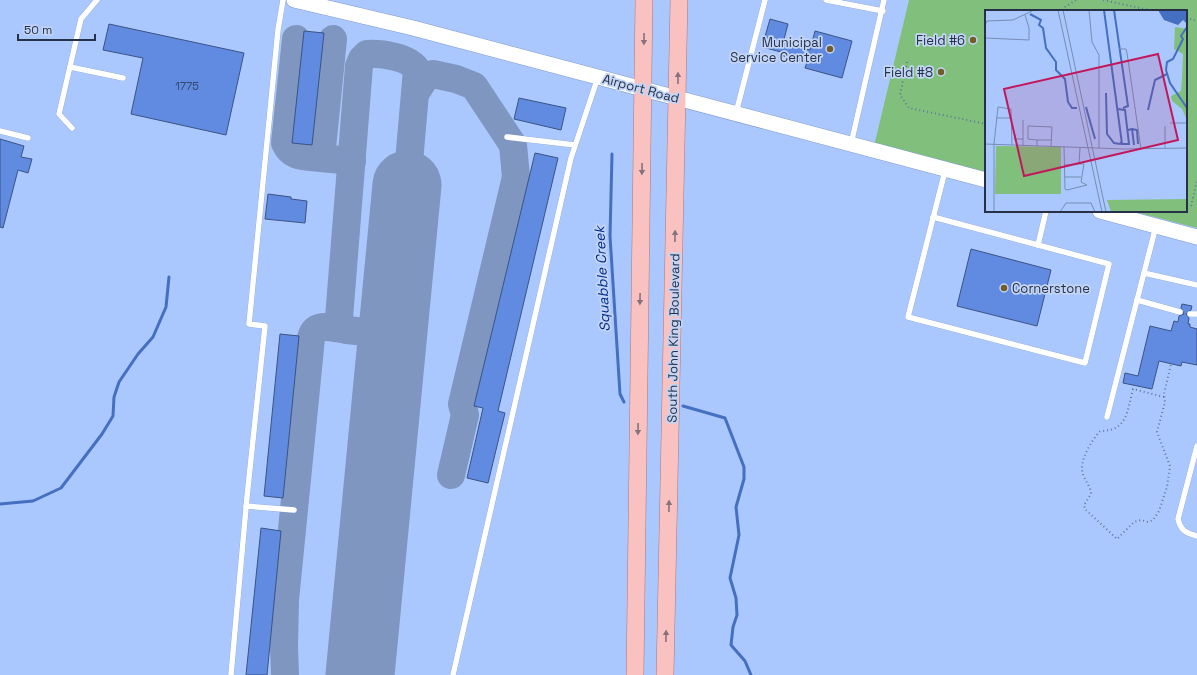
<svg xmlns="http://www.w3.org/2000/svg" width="1197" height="675" font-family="'Space Grotesk',sans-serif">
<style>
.green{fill:#80c07c}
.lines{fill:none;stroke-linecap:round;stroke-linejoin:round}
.stream{stroke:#456fc1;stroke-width:3}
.taxiway{stroke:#7e96c0;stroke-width:28}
.runway{stroke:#7e96c0;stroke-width:69}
.building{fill:#608be0;stroke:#3b5383}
.lane-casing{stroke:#7f9bcf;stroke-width:6}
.secondary-casing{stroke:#7f9bcf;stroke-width:16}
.primary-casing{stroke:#ad757a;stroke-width:18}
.path{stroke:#63769a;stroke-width:2;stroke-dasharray:1 3;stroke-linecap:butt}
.lane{stroke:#fff;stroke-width:5.5}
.secondary{stroke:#fff;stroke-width:15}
.primary{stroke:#f9c2c0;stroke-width:17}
.oneway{fill:#85727d}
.poi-dot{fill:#735c2c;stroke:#c3d5f6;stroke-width:1.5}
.labels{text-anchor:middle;stroke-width:3.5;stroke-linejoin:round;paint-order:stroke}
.number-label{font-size:11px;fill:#34486d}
.poi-label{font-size:13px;fill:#263147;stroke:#c3d5f6;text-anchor:end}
.street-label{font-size:13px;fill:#263147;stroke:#c3d5f6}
.water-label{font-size:14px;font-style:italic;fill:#002a8b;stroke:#c3d5f6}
.inset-river{fill:none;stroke:#456fc1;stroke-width:2}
.inset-road{fill:none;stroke:#768cb5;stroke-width:1}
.view{fill:#c2185b;fill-opacity:0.15;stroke:#c2185b;stroke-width:2}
.inset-edge{fill:none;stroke:#263147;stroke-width:2}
</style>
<rect width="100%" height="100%" fill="#abc8fe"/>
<path class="green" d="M909 0H1197V228L1132 211H1186V11H986V174L874 146Z"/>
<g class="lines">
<g class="stream">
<path d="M612 154 610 236 620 394 624 402"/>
<path d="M683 406 725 418 744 467V479L736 507 739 535 730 578 736 598 737 615 733 627 731 645 745 661 751 675"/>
<path d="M0 504 33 501 61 488 102 434 113 416 114 397 119 382 138 354 153 337 166 307 169 277"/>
</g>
<g class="taxiway">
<path d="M296 39 285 143C292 159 306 156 321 158"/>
<path d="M333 39 321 158 352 161"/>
<path d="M415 94 424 80 428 76 433 74 456 79 474 86 513 145 516 177 462 404 465 415 451 475"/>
<path d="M393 335 347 330 343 327 339 318 359 66 362 59 367 54C381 53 410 57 417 70L407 185"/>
<path d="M285 675 284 647 285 600 311 338C315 321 334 328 347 330"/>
</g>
<path class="runway" d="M360 675 407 185"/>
</g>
<g class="building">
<path d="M770 19 788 24 783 43 810 50 815 31 852 41 842 78 805 68 807 62 780 55 781 52 762 47Z"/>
<path d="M109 24 244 53 226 135 131 114 143 58 103 50Z"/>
<path d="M304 31 324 33 312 145 292 143Z"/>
<path d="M519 98 566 108 561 130 514 119Z"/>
<path d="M0 139 24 146 21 157 32 159 28 173 18 170 3 228 0 227Z"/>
<path d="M535 153 558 158 498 411 505 413 488 483 467 478 483 408 474 406Z"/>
<path d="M268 194 291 197V199L307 201 305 223 265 219Z"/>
<path d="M971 249 1051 270 1037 326 957 306Z"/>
<path d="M1182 304 1192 306 1191 310 1186 314 1189 318 1188 324H1190V327L1197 329V365L1182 362 1181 366 1159 361 1152 389 1123 383 1125 373 1138 376 1150 326 1171 331 1174 321 1178 322 1179 316 1184 314 1181 308Z"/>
<path d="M280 334 299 336 283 498 264 496Z"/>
<path d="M261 528 281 531 267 675H246Z"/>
</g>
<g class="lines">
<g class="lane-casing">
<g id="lane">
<path d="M826 0 883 11"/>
<path d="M70 67 123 78"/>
<path d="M736 113 765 0"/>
<path d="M72 128 59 114 81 19 97 0"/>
<path d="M0 131 28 138"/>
<path d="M507 137 575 145"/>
<path d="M851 144 884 0"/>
<path d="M945 171 908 317 1085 363 1109 264 1038 245 1046 211"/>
<path d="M933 217 1038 245"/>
<path d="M1144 273 1197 285"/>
<path d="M1137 300 1180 312"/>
<path d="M1190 314H1197"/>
<path d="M1107 417 1156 226"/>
<path d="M1197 446 1178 519C1181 531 1186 533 1197 536"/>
<path d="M246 506 294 510"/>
<path d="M231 675 247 497 265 326 249 324 278 30 283 0"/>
<path d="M453 675 571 158 598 77"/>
</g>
</g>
<g class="secondary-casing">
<g id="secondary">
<path d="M294 0 413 28 986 180"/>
<path d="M1100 211 1197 237"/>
</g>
</g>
<g class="primary-casing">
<g id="primary">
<path d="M635 675 644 0"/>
<path d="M665 675 679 0"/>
</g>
</g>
<g class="path">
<path d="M1103 0 1154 11"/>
<path d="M1064 11 1065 7 1076 0"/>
<path d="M1186 18 1197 21"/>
<path d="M907 62 900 95 909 108 986 124"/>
<path d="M1191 206 1197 181"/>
<path d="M1164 397 1133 389C1127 411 1128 431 1100 431 1092 440 1078 462 1083 474 1085 481 1091 487 1091 494L1084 505 1085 509 1117 539 1134 522 1141 520 1148 522 1153 520 1159 511 1167 487 1170 466 1157 432 1165 402 1164 394 1171 364"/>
</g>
<use href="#lane" class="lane"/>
<use href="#secondary" class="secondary"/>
<use href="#primary" class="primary"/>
</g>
<defs><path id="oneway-solid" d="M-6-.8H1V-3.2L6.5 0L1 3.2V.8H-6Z"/></defs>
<g class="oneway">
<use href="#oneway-solid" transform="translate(644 39) rotate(91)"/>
<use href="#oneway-solid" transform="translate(678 78) rotate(-90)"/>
<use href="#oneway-solid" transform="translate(642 169) rotate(91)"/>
<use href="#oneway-solid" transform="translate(675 236) rotate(-89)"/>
<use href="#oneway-solid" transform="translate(640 299) rotate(91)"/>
<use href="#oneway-solid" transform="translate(638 429) rotate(91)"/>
<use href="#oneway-solid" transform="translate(669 506) rotate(-89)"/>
<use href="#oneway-solid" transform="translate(666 636) rotate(-89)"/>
</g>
<g class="poi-dot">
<circle cx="973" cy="40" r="4"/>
<circle cx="830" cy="49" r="4"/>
<circle cx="941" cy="72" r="4"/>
<circle cx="1004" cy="288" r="4"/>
</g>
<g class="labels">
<g class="number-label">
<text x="187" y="90">1775</text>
</g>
<g class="poi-label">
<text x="965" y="45">Field #6</text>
<text x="822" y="47">Municipal<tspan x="822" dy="15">Service Center</tspan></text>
<text x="933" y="77">Field #8</text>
<text x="1012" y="293" text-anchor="start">Cornerstone</text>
</g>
<g class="street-label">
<text transform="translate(641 88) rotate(15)" y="5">Airport Road</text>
<text transform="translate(673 338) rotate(-89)" y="5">South John King Boulevard</text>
</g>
<g class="water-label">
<text transform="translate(602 279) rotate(-93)" y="5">Squabble Creek</text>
</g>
</g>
<g transform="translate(985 10)">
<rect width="202" height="202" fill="#abc8fe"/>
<path d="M190 17 202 19V110L197 99 187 91 186 86 196 81 197 68 198 44 189 39ZM11 136 76 137V184H10ZM202 189V202H126L122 190Z" fill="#80c07c"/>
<path d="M173 0H202V14L198 10 193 15 179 10Z" fill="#456fc1"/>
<path class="inset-river" d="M119 0 135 119M129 0 143 96 138 98M45 4 56 10 54 15 58 18 61 38 71 52V60L80 69 83 92 87 98H92M202 17 196 26 198 29 188 49 182 52 181 60 185 73 202 98M121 83 122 124 129 133 135 134 137 131M101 97 110 129M132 99 140 100 144 134H137L135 119M163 100 170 70 182 64M147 119 152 120 153 134M143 120 147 119 149 135"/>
<path class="inset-road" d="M73 0 117 202M78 0 121 202M104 0 107 32 114 45V138M0 15 2 11 28 10 49 0M0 28 44 30V18L40 5M134 39H141L142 43 156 139M11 108H26M185 113H202M180 116V138M31 125 29 129H38M52 130H67M0 134 139 139 202 138M38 135V110M52 136V130L43 129V116L67 117 66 136M79 137 80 179 82 180 102 175 96 172 99 154H94L95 138M0 139V176M79 155 94 154M80 167H96M9 202V134L13 97 26 99 27 135M75 202 81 193H106L110 202"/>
<path class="view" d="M173 44 193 130 39 166 19 79Z"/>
<rect width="202" height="202" class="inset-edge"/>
</g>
<path d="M18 34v6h77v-6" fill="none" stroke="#263147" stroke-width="2"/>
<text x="24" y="34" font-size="12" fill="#263147" stroke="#c3d5f6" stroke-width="3" paint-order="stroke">50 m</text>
</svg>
